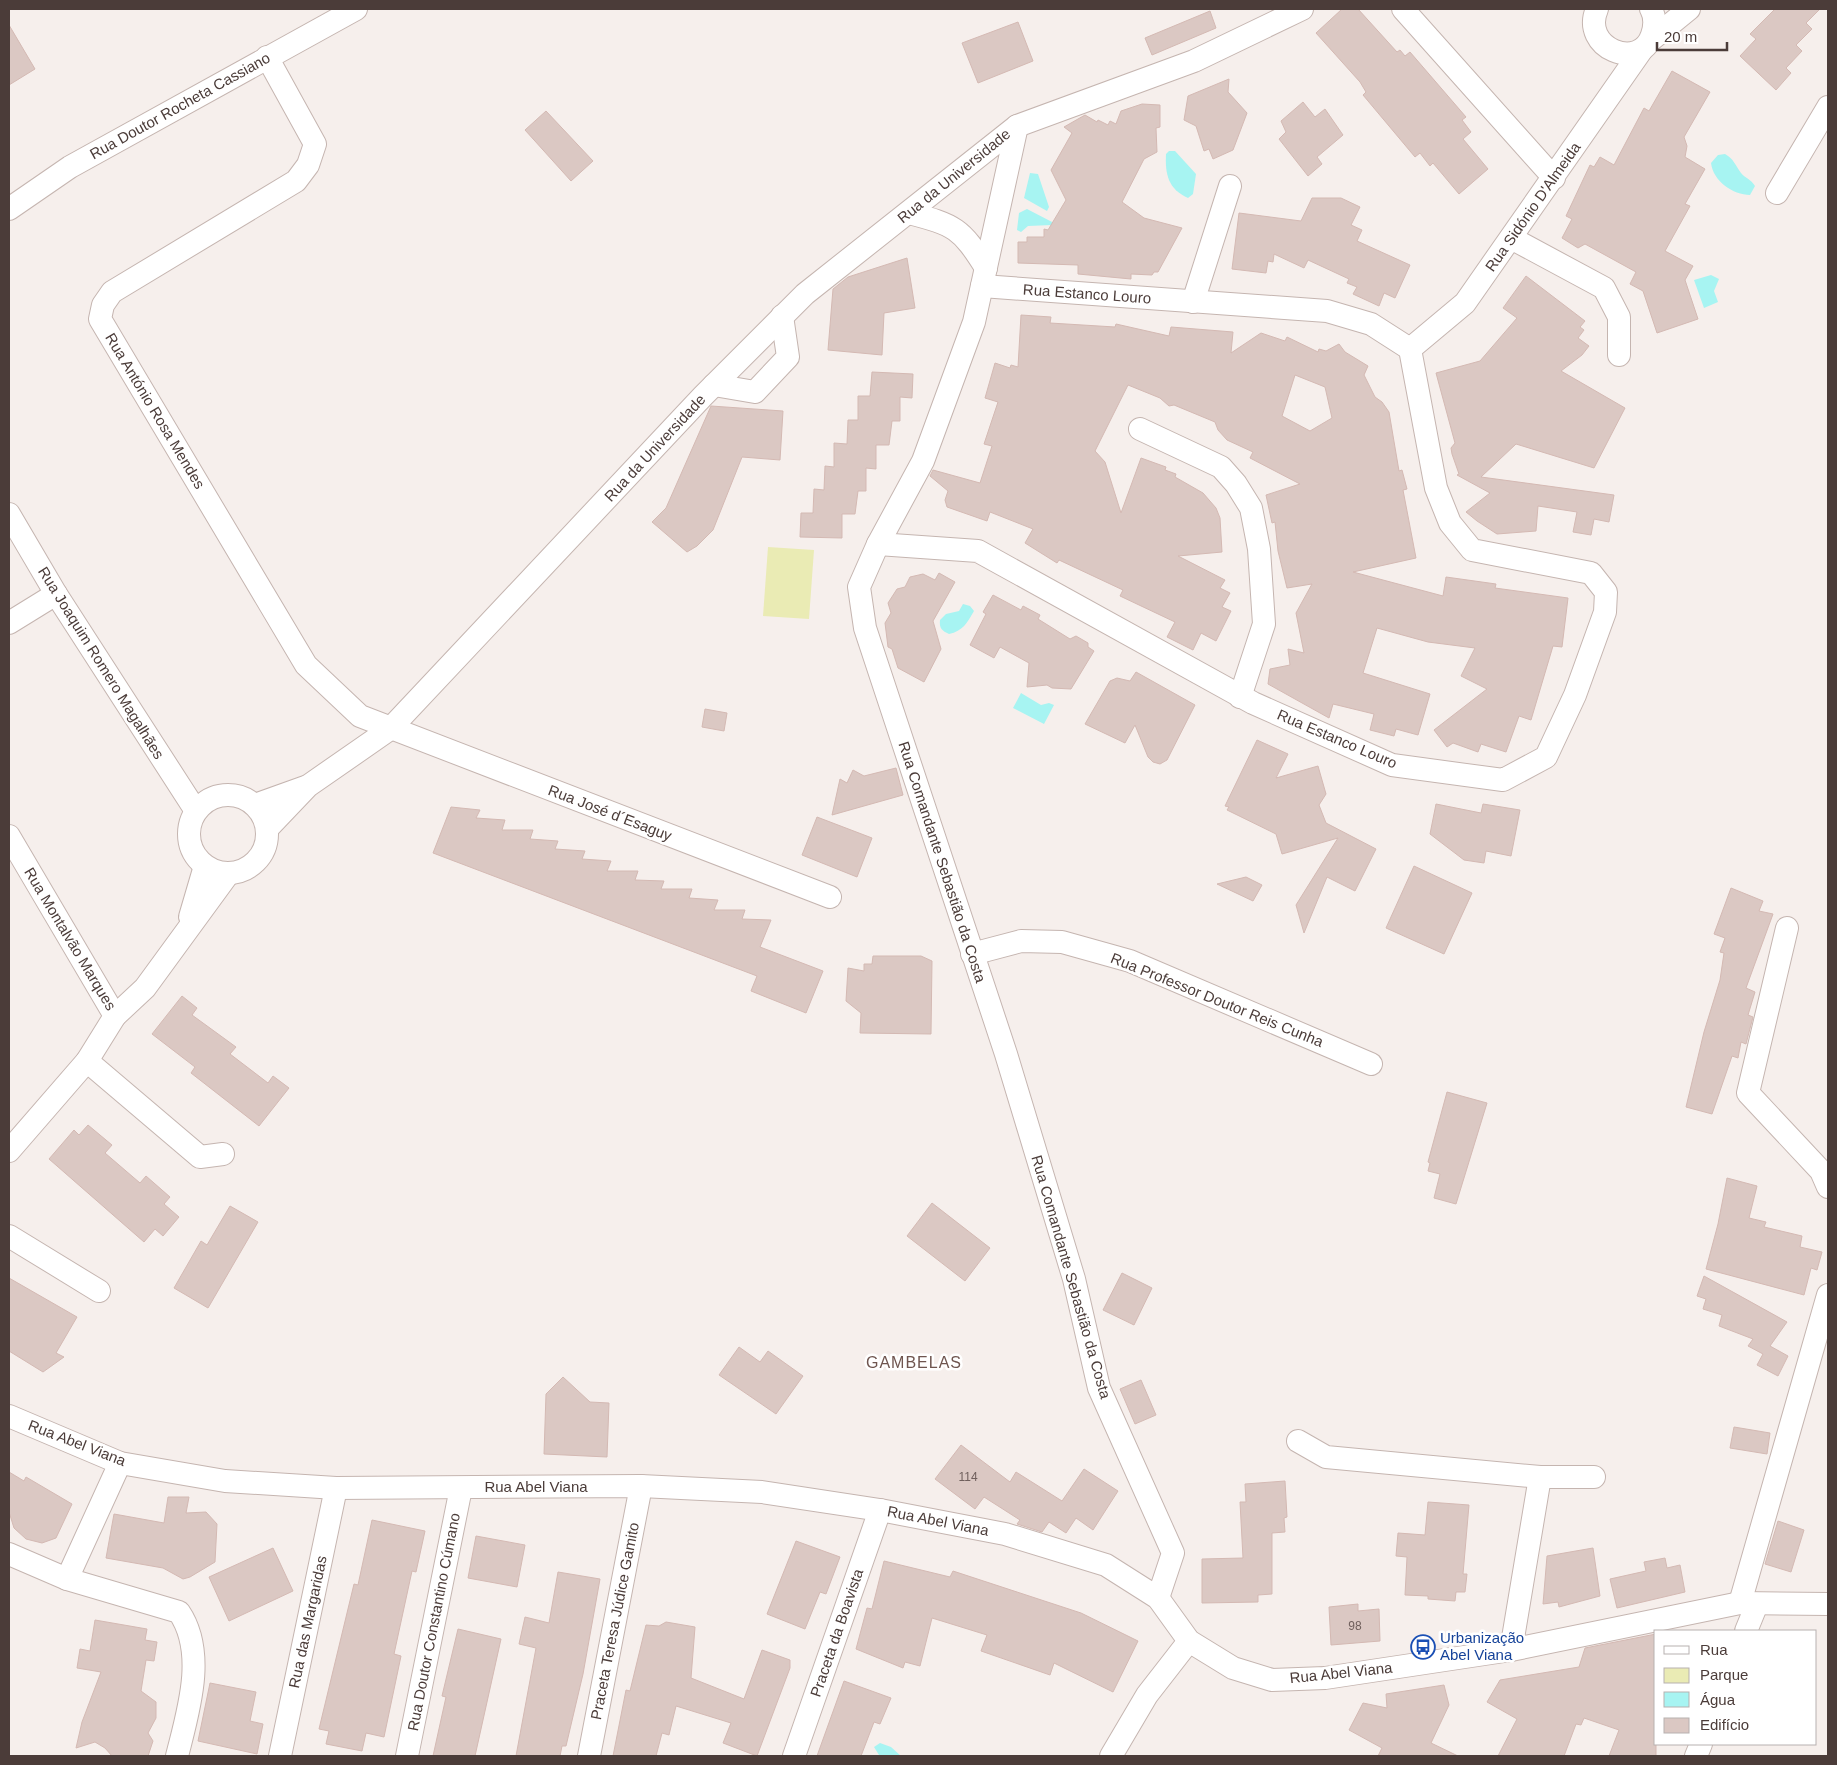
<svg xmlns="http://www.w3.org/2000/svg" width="1837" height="1765" font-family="Arial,sans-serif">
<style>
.green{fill:#eaebb4}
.water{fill:#a7f4f2}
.building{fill:#dbc8c3;stroke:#d4b9b3;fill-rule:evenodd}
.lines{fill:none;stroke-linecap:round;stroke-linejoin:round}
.street-casing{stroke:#c5b5b0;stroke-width:24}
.street{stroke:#fff;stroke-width:22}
.labels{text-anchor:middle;stroke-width:5;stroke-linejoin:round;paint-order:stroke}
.number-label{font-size:12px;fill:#6f5f5c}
.street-label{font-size:15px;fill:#4b3c39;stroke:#fff}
.transit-label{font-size:15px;fill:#164399;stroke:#fff;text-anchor:start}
.neighbourhood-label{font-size:16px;letter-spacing:1px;fill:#6f554f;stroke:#fff}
</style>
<rect width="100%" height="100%" fill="#f6efec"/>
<path class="green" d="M768 547 814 550 809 619 763 616Z"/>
<g class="water">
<path d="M1169 151H1175L1196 174 1193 194 1188 198C1168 189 1165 174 1166 154Z"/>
<path d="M1725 154C1734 159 1735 165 1741 173 1745 178 1751 179 1755 186L1750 195C1733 195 1713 181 1711 163L1718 155Z"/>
<path d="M1030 173 1038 174 1049 207 1047 211 1024 198Z"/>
<path d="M1027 209 1054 223 1052 225 1028 226 1021 232 1017 230 1019 213Z"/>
<path d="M1711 275 1719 279 1714 291 1718 302 1704 308 1694 280Z"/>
<path d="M963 604 970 606 974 611C967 623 963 631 949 634 942 631 939 628 940 620L946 614 959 611Z"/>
<path d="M1021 693 1041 705 1049 703 1054 705 1044 724 1013 708Z"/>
<path d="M880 1743 891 1747 901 1756 879 1755 874 1747Z"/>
</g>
<g class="building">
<path d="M1342 9H1358L1397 52 1400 50 1405 56 1410 52 1466 117 1462 120 1471 132 1463 139 1488 169 1459 194 1433 163 1430 166 1420 153 1415 157 1363 95 1366 92 1360 82 1316 33Z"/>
<path d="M1775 9H1820L1806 23 1812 29 1796 45 1802 51 1786 68 1791 73 1776 90 1740 56 1756 39 1750 34Z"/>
<path d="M1210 11 1216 28 1152 55 1145 38Z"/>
<path d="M1018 22 1033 61 978 83 962 43Z"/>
<path d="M9 25 35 69 9 85Z"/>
<path d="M1672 71 1710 92 1684 137 1687 146 1685 157 1705 169 1685 204 1690 206 1665 251 1693 266 1685 280 1698 319 1657 333 1643 291 1630 284 1636 272 1585 244 1578 248 1562 238 1572 219 1566 216 1590 165 1594 167 1600 157 1614 165 1644 108 1649 111Z"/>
<path d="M1229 79 1228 92 1247 113 1233 150 1213 159 1209 149 1204 151 1196 126 1184 120 1188 96Z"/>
<path d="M1303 102 1315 117 1325 109 1343 135 1317 157 1322 164 1308 176 1279 139 1286 132 1281 121Z"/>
<path d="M1142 104 1160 105V127L1156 128 1157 152 1144 159 1122 202 1144 218 1182 228 1158 272H1154L1152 275 1131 274V279L1078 274V265L1018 263V242H1027V237H1044V229L1048 230 1066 200 1051 170 1072 133 1064 127 1085 115 1097 122 1098 120 1108 125 1110 121 1116 124 1121 111Z"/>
<path d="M546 111 593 161 571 181 525 130Z"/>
<path d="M1312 198H1341L1360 207 1351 225 1362 230 1357 241 1410 265 1395 298 1384 293 1379 306 1353 294 1357 287 1347 283 1349 279 1308 260 1304 268 1274 254 1273 262 1268 261 1266 273 1232 269 1239 213 1301 221Z"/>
<path d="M907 258 915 308 884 313 882 355 828 350 833 289 848 277Z"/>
<path d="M1526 276 1585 321 1580 327 1584 330 1578 338 1589 346 1582 355 1561 371 1625 408 1594 468 1516 444 1481 477 1614 495 1609 522 1594 519 1591 535 1573 532 1577 512 1538 506 1536 531 1497 534 1477 521 1466 512 1490 493 1457 475 1459 474 1452 454 1451 448 1455 443 1436 373 1480 361 1517 318 1503 308Z"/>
<path d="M1021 315 1051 317 1050 323 1115 327 1116 324 1169 336 1171 327 1233 332 1231 353 1261 333 1285 341 1287 337 1318 352 1319 349 1326 351 1339 344 1345 352 1368 366 1364 375 1375 397 1382 402 1389 412 1399 471 1402 470 1407 489 1403 490 1416 558 1353 572 1443 596 1446 577 1496 584 1495 588 1568 598 1562 647 1553 646 1531 720 1519 716 1506 752 1481 744 1478 752 1453 743 1447 747 1434 730 1487 689 1461 676 1475 648 1428 642 1377 628 1363 673 1430 694 1418 735 1396 729 1394 736 1370 730 1374 714 1333 704 1329 718 1268 684 1270 669 1290 665 1288 649 1304 653 1296 613 1312 584 1287 588 1278 551 1275 522 1272 523 1266 495 1300 484 1250 458 1253 452 1227 440 1218 430 1215 422 1174 405 1169 406 1160 398 1128 385 1095 451 1105 462 1121 513 1141 458 1166 467 1165 470 1176 474 1175 477 1203 493 1216 508 1220 518 1222 552 1178 556 1225 580 1220 588 1230 593 1222 607 1231 611 1216 641 1201 633 1193 650 1167 637 1175 622 1120 596 1123 590 1059 560 1057 563 1025 543 1033 529 990 512 987 521 947 507 945 500 948 491 930 476 933 470 980 483 992 446 984 444 998 402 985 398 995 363 1010 368 1011 365 1018 367ZM1295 375 1325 387 1332 418 1310 431 1282 416Z"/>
<path d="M872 372 913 374 912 398 900 397V421H892L889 445H876V469L866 468V491H858L855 514H842V538L800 537 801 513H813L814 489 824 490 825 466 834 467V443L847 444 848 420H858V396H870Z"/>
<path d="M711 406 783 411 780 460 742 457 713 530 697 546 687 552 652 522 666 508Z"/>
<path d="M939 573 955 582 933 621 941 649 924 682 898 668 892 649 888 647 885 623 891 613 888 603 897 589 905 587 910 577 923 574 935 580Z"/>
<path d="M993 595 1021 610 1023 606 1040 615 1038 619 1070 639 1076 636 1088 643V647L1094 651 1071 689 1052 688 1047 685 1027 687 1029 663 1000 647 994 658 970 645 986 614 983 612Z"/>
<path d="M1136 672 1195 705 1167 760 1160 764 1153 762 1148 757 1135 725 1125 743 1085 724 1110 681 1117 678 1130 681Z"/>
<path d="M705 709 727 713 724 731 702 727Z"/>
<path d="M1257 740 1288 754 1276 778 1318 766 1326 794 1319 805 1326 823 1376 849 1355 891 1327 877 1304 933 1296 905 1338 838 1282 854 1276 834 1227 810 1229 807 1225 806Z"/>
<path d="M896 768 903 795 832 815 840 779 847 783 853 770 864 776Z"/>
<path d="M1436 804 1481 813 1483 804 1520 810 1511 856 1486 851 1484 863 1464 860 1430 834Z"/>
<path d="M451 807 480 810 476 818 505 820 502 830H533L530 839 558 841 555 849 585 851 582 859 611 861 607 871H638L635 880 664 881 661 889H692L689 898 718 900 714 910H745L742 919 771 920 760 947 823 971 806 1013 751 991 757 976 433 853Z"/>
<path d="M817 817 872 838 857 877 802 855Z"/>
<path d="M1414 866 1472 893 1444 954 1386 928Z"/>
<path d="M1246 877 1262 885 1253 901 1217 884Z"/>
<path d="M1731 888 1763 901 1759 911 1773 914 1746 988 1755 992 1748 1015 1753 1017 1746 1044 1741 1042 1738 1058 1732 1056 1712 1114 1686 1107 1704 1032 1720 980 1724 953 1720 952 1725 938 1714 934Z"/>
<path d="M873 956H921L932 961 931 1034 860 1033 861 1013 846 1001 848 968 864 971V964H872Z"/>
<path d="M182 996 197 1008 192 1015 236 1047 230 1054 268 1083 273 1076 289 1088 259 1126 191 1073 195 1067 152 1034Z"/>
<path d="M1447 1092 1487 1103 1456 1204 1434 1198 1440 1174 1428 1171 1430 1163 1428 1162Z"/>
<path d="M88 1125 112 1145 105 1153 140 1183 146 1176 170 1197 164 1204 179 1217 163 1236 155 1229 144 1242 49 1159 74 1130 79 1135Z"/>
<path d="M1727 1178 1757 1186 1749 1218 1766 1222 1764 1227 1802 1236 1800 1247 1822 1252 1817 1270 1811 1268 1804 1295 1706 1269 1718 1224Z"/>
<path d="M932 1203 990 1248 965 1281 907 1236Z"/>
<path d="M230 1206 258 1222 208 1308 174 1288 201 1241 207 1245Z"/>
<path d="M1122 1273 1152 1288 1134 1325 1103 1310Z"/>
<path d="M1704 1276 1787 1322 1770 1346 1788 1356 1778 1376 1757 1365 1763 1354 1748 1346 1753 1339 1719 1326 1722 1315 1703 1309 1706 1299 1697 1296Z"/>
<path d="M9 1278 77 1317 56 1353 64 1357 43 1372 9 1351Z"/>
<path d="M739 1347 760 1362 768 1351 803 1376 776 1414 719 1375Z"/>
<path d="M563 1377 590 1402 609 1403 607 1457 544 1454 546 1394Z"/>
<path d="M1141 1380 1156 1415 1135 1424 1120 1389Z"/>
<path d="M1734 1427 1770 1433 1767 1454 1730 1448Z"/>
<path d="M961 1445 1010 1482 1016 1472 1062 1501 1084 1469 1118 1491 1093 1530 1076 1518 1066 1533 1049 1522 1042 1532 1017 1524 1020 1520 984 1497 975 1509 935 1479Z"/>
<path d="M9 1472 24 1481 26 1477 72 1504 56 1538 42 1543 26 1539 14 1528 9 1512Z"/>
<path d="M1285 1481 1287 1517 1284 1518 1285 1532 1272 1533V1594L1258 1595V1602L1202 1603V1559L1243 1558 1240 1502H1246L1245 1484Z"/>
<path d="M168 1497H189L186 1513 206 1512 217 1524 215 1562 190 1577 183 1579 163 1568 106 1558 114 1514 164 1523Z"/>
<path d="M1428 1502 1469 1505 1463 1574H1467L1465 1592H1456L1455 1601 1428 1599V1596L1405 1595 1407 1557 1396 1556 1398 1533 1425 1535Z"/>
<path d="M372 1520 425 1531 416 1572 412 1571 394 1654 401 1656 384 1737 366 1733 362 1751 326 1744 329 1731 319 1729 354 1584 358 1585Z"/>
<path d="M1778 1521 1804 1530 1791 1572 1765 1564Z"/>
<path d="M476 1536 525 1545 517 1587 468 1578Z"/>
<path d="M796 1541 840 1557 826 1594 820 1592 805 1629 767 1614Z"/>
<path d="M273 1548 293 1591 229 1621 209 1577Z"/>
<path d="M1593 1548 1600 1596 1559 1607 1558 1602 1543 1604 1547 1556Z"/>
<path d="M1665 1558 1667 1568 1680 1565 1685 1592 1617 1608 1610 1579 1646 1571 1644 1562Z"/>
<path d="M884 1561 950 1577 953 1571 1081 1613 1138 1641 1113 1692 1054 1663 1050 1675 981 1651 987 1635 932 1618 920 1666 905 1662 903 1668 856 1649 867 1608 872 1609Z"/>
<path d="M558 1572 600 1579 583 1674 566 1746H562L560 1756H516L536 1648 519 1644 525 1617 549 1623Z"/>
<path d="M1358 1604V1611L1379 1609 1380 1641 1331 1645 1329 1607Z"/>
<path d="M95 1620 147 1629 145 1640 157 1642 154 1661 146 1660 141 1691 156 1702V1718L148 1733 153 1741 148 1756H112L105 1748 95 1742 76 1748 82 1722 101 1672 77 1668 80 1649 90 1651Z"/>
<path d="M666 1622 695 1627 691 1678 744 1699 762 1650 790 1660V1668L757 1756 723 1743 731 1723 676 1706 669 1735 662 1733 656 1756H613L626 1690 630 1691 646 1625 659 1626Z"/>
<path d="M458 1629 501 1639 475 1756H433L446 1697 442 1696Z"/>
<path d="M1656 1634V1756H1609L1619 1730 1584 1718 1581 1725 1576 1724 1564 1756H1498L1517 1719 1487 1702 1500 1680 1579 1667 1585 1648Z"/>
<path d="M844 1681 891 1698 880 1724 874 1722 861 1756H817Z"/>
<path d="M210 1683 256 1692 250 1721 263 1724 257 1754 198 1741Z"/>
<path d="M1444 1685 1449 1705 1431 1743 1458 1756H1378L1382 1748 1349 1730 1363 1703 1387 1708 1386 1694Z"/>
</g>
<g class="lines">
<g class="street-casing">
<g id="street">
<path d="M1403 9 1554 178"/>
<path d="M1597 9C1580 48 1640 72 1652 35 1655 26 1656 18 1651 9"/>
<path d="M1651 40 1689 9"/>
<path d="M267 57 315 144 308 165 296 181 112 292 103 305 100 319 306 665 360 716 830 897"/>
<path d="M1017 126 974 322 923 461 878 544 859 587 865 628 1006 1054 1074 1279 1099 1388 1173 1553 1158 1598"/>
<path d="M1777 193 1828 107"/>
<path d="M9 209 70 167 356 9"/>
<path d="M909 213C955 225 961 228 986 268"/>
<path d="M1511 238 1604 288 1619 317V355"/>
<path d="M1193 302 1230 186"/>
<path d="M1410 349 1465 303 1641 51"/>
<path d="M714 385 755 392 788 357 782 316"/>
<path d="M1140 429 1221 467 1236 484 1251 508 1259 549 1264 624 1240 697"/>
<path d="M9 514 56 594 196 811"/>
<path d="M878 544 978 551 1253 703 1392 765 1503 780 1546 757 1575 695 1605 612 1606 592 1591 573 1472 550 1450 523 1436 488 1410 349 1371 324 1327 311 982 286"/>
<path d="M9 623 56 594"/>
<circle cx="228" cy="834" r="39"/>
<path d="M255 805 305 787"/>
<path d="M267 829 308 786 390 729 703 396 805 294 1017 126 1194 61 1302 9"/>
<path d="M9 836 115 1016"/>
<path d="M190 917 205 866"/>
<path d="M1787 928 1748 1093 1821 1171 1828 1187"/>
<path d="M972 954 1021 941 1062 942 1130 961 1371 1064"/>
<path d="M87 1061 200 1157 223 1154"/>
<path d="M9 1151 87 1061 115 1016 145 988 229 873"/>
<path d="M9 1236 99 1291"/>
<path d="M9 1416 120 1463 225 1481 336 1488 641 1486 762 1492 880 1510 1005 1534 1106 1565 1158 1598 1189 1641 1233 1668 1272 1680 1325 1678 1511 1650 1740 1603 1828 1604"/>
<path d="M1298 1441 1326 1457 1540 1477H1594"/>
<path d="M9 1554 67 1579 120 1463"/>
<path d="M67 1579 179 1612C207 1653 188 1712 177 1756"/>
<path d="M1740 1603 1828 1295"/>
<path d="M1746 1631 1757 1604"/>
<path d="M1511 1650 1540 1477"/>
<path d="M280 1756 336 1488"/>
<path d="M407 1756 461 1488"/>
<path d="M589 1756 641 1486"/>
<path d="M794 1756 880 1510"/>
<path d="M1111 1756 1147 1695 1189 1641"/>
<path d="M1696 1756 1701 1744"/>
</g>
</g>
<use href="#street" class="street"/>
</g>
<defs>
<g id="bus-ring" transform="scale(1.25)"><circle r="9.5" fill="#fff" stroke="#1a4fb4" stroke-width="1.5"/><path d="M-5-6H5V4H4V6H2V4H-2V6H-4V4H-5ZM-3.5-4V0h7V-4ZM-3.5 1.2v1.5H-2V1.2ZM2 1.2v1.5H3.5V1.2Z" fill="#1a4fb4"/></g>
</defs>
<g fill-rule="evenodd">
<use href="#bus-ring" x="1423" y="1647"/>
</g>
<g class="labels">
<g class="number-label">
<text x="968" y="1481">114</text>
<text x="1355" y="1630">98</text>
</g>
<g class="street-label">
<text transform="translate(180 106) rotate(-29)" y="5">Rua Doutor Rocheta Cassiano</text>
<text transform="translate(954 176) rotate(-39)" y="5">Rua da Universidade</text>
<text transform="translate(1533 207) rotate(-55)" y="5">Rua Sidónio D'Almeida</text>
<text transform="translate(1087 294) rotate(4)" y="5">Rua Estanco Louro</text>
<text transform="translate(155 411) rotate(59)" y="5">Rua António Rosa Mendes</text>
<text transform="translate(655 448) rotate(-47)" y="5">Rua da Universidade</text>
<text transform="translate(101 663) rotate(58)" y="5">Rua Joaquim Romero Magalhães</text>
<text transform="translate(1337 739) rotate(23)" y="5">Rua Estanco Louro</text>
<text transform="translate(610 813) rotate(21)" y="5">Rua José d´Esaguy</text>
<text transform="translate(942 862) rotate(72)" y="5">Rua Comandante Sebastião da Costa</text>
<text transform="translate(70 939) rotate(59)" y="5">Rua Montalvão Marques</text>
<text transform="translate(1217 1000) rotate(22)" y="5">Rua Professor Doutor Reis Cunha</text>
<text transform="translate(1071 1277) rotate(74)" y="5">Rua Comandante Sebastião da Costa</text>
<text transform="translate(77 1443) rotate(21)" y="5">Rua Abel Viana</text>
<text x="536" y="1492">Rua Abel Viana</text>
<text transform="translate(938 1521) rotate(11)" y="5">Rua Abel Viana</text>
<text transform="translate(615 1621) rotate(-79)" y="5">Praceta Teresa Júdice Gamito</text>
<text transform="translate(308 1622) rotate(-78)" y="5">Rua das Margaridas</text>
<text transform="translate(434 1622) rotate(-79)" y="5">Rua Doutor Constantino Cúmano</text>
<text transform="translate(837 1633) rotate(-71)" y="5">Praceta da Boavista</text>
<text transform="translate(1341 1673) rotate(-6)" y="5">Rua Abel Viana</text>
</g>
<g class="transit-label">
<text x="1440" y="1643">Urbanização<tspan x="1440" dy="17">Abel Viana</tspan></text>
</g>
<g class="neighbourhood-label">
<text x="914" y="1368">GAMBELAS</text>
</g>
</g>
<rect width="1837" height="1765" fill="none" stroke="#4b3c39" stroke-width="20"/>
<rect x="1654" y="1630" width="162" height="115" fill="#ffffff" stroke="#b7b1b0"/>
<rect x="1664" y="1646" width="25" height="8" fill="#ffffff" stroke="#b7b1b0"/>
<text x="1700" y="1655" font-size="15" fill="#4b3c39">Rua</text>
<rect x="1664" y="1668" width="25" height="15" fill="#eaebb4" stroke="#b7b1b0"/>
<text x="1700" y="1680" font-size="15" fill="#4b3c39">Parque</text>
<rect x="1664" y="1692" width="25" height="15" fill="#a7f4f2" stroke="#b7b1b0"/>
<text x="1700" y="1705" font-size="15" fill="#4b3c39">Água</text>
<rect x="1664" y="1718" width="25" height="15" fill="#dbc8c3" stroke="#b7b1b0"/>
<text x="1700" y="1730" font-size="15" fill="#4b3c39">Edifício</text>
<path d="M1657 42v8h70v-8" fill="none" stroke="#4b3c39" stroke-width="2.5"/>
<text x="1664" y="42" font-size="15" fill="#4b3c39" stroke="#ffffff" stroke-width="4" paint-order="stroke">20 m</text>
</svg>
